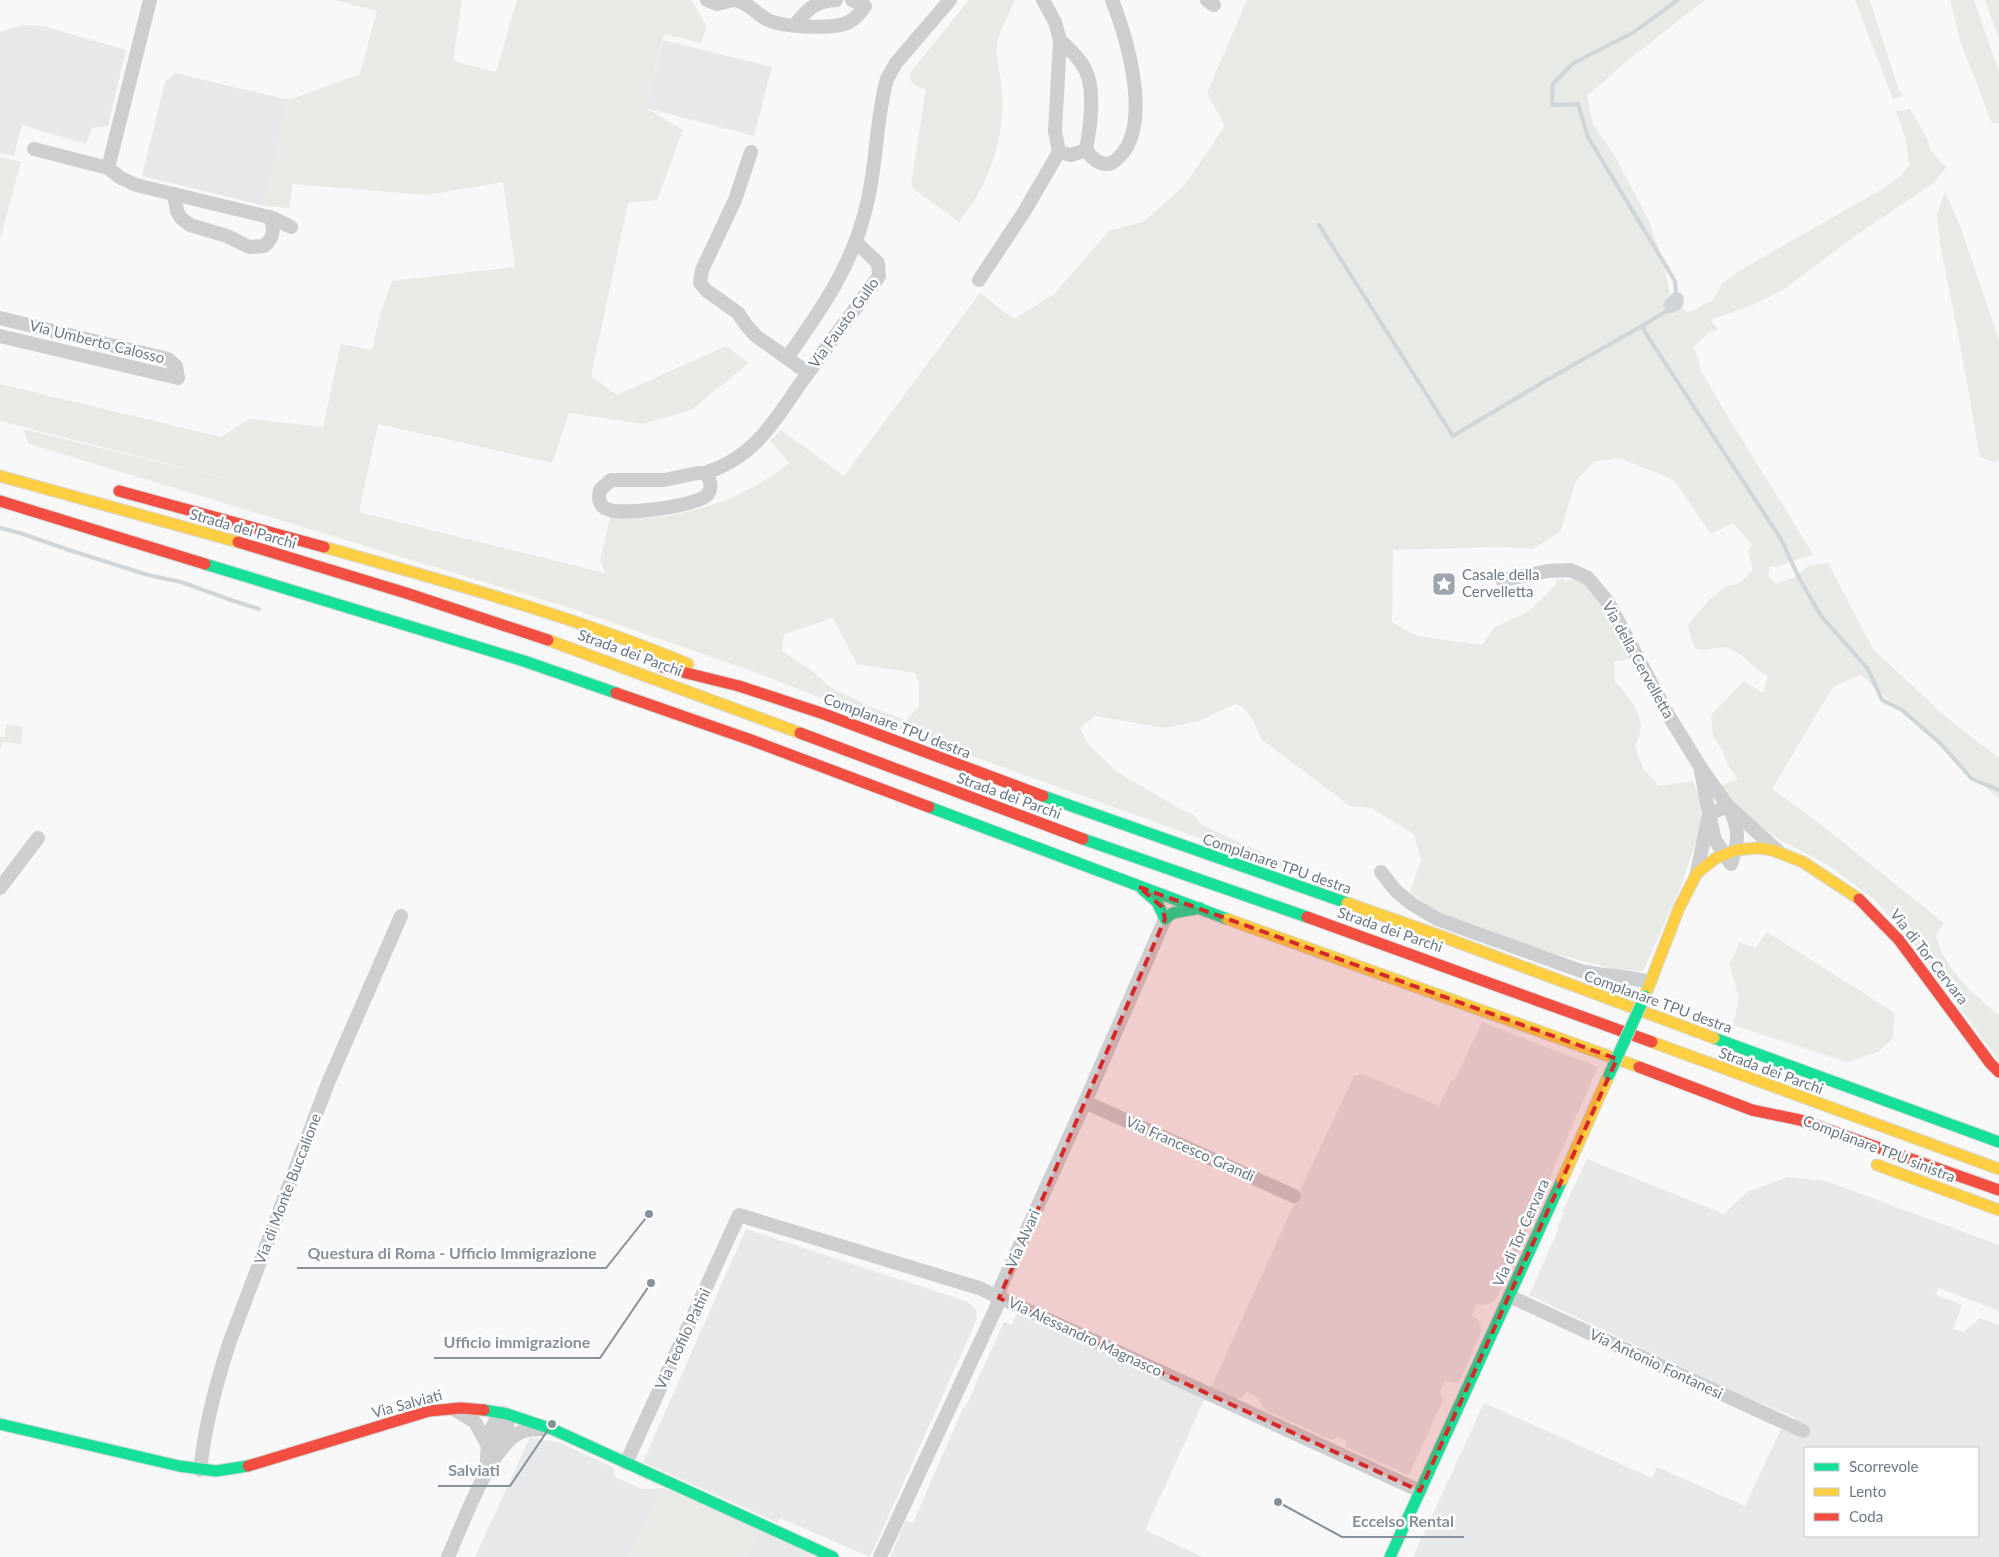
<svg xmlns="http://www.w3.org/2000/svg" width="1999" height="1557" font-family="Lato,sans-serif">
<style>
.built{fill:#e7e8e9;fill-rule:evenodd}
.green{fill:#e7eae5;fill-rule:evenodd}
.water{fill:#cfd5d8}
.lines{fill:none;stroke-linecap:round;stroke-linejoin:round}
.stream{stroke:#cfd5d8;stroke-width:4}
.fast-casing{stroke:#d5d6d7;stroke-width:13}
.slow-casing{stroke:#d5d6d7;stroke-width:13}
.jam-casing{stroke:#d5d6d7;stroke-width:13}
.street{stroke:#cdcecf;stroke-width:14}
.fast{stroke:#16e098;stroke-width:11}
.slow{stroke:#ffcf43;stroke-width:11}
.jam{stroke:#f24e42;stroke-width:11}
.fast-bridge-casing{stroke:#d5d6d7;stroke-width:13;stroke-linecap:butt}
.fast-bridge{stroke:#16e098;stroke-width:11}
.marked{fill:#d62828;fill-opacity:0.2;stroke:#d62828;stroke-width:4;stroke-dasharray:10 6;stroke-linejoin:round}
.labels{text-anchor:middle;stroke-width:5;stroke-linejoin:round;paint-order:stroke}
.street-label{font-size:15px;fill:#6a7886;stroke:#fff}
.poi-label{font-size:15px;fill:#6a7886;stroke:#fff;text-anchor:start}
.leader{fill:none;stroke:#86919c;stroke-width:2}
.callout-dot{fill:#86919c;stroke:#fff;stroke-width:2}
.callout-label{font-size:16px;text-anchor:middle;font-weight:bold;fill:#86919c;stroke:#fff;stroke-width:5;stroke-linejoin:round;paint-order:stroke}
</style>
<rect width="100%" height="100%" fill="#f8f8f8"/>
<g class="built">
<path d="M23 25 43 26 126 50 108 126 92 128 86 144 22 125 14 156 0 153V32Z"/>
<path d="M663 40 772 67 754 136 646 108Z"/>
<path d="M175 73 289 100 265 206 142 176 165 82Z"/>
<path d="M1482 1022 1598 1067 1497 1298 1491 1303 1482 1305 1477 1304 1472 1315 1478 1320 1481 1326V1333L1459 1383 1445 1381 1440 1393 1443 1400 1410 1473 1407 1475 1346 1447V1441L1337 1437 1333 1440 1327 1438 1265 1410 1260 1402V1399L1247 1392 1241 1398 1234 1399 1211 1388 1300 1190 1354 1076 1363 1074 1439 1106 1451 1080 1454 1081Z"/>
<path d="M1587 1159 1724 1214 1747 1192 1787 1177 1826 1181 1999 1245V1311L1939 1288 1935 1294 1962 1305 1953 1329 1964 1332 1980 1318 1999 1325V1557H1413L1484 1403 1652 1478 1657 1467 1745 1506 1781 1429 1789 1432 1791 1426 1795 1417 1741 1395 1529 1295 1559 1228 1557 1227 1564 1213 1562 1212ZM1805 1448H1978V1536H1805Z"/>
<path d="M746 1229 968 1302 976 1310 977 1318 969 1337 870 1557 780 1518 778 1523 643 1462Z"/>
<path d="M1017 1314 1205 1398 1145 1530 1203 1557H890L906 1520 913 1523 963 1408H965L1004 1322 1011 1325Z"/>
<path d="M530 1437 561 1443 614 1468 615 1477 642 1489 664 1488 630 1557H475Z"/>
<path d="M759 1530 816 1557H746Z"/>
</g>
<g class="green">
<path d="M334 0H462L453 61 496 72 517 0H691L707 26 701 43 664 34 646 108 683 130 657 200 628 203 591 376 617 395 726 346 749 363 691 410 643 424 569 413 552 463 378 424 359 512 605 573 600 560 611 514C625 515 640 518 654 517 700 514 754 492 789 463L770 441 781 430 844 476 980 293 1014 319 1054 294 1110 230 1143 222 1184 186 1225 126 1207 93 1247 0H1705L1628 60 1587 96 1593 124 1616 158 1649 221 1664 264 1670 294 1666 299 1664 310 1667 314H1674L1682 308 1688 313 1713 300 1722 284 1739 271 1879 191 1899 177 1909 166 1906 140 1896 111 1910 109 1928 140 1930 149 1941 163 1947 166 1934 183 1855 236 1783 290 1755 304 1710 320 1718 329 1709 333 1694 346 1701 371 1725 412 1813 554 1776 567 1770 566 1768 576 1776 584 1793 578 1810 565 1828 563 1873 649 1946 717 1999 758V799L1861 675 1833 687 1772 789 1819 823 1944 923 1936 934C1941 966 1975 996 1999 1015V1061L1909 938 1875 900 1828 865 1780 840 1753 822 1720 786 1738 779 1729 767 1722 750 1713 737 1711 715 1744 681 1763 693 1768 676C1752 668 1744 653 1726 648 1715 645 1708 654 1695 648L1690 635 1688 625 1709 600 1726 586 1740 583 1753 570 1748 550 1752 545 1733 523 1711 534 1674 480 1620 458 1595 461 1576 481 1560 532 1533 549 1498 547 1393 550 1392 622 1417 636 1482 645 1495 627 1529 611 1556 585V580L1563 578 1565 581 1579 579 1594 589 1631 650 1629 659 1614 662 1615 682C1627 694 1640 709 1641 727 1641 733 1637 741 1635 747L1644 770 1659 786 1693 781 1700 798 1701 826 1682 884 1643 971 1613 969 1534 948 1437 913 1410 892 1421 861 1414 834 1371 808 1350 806 1262 740 1252 719 1244 708 1235 704 1199 721 1165 728 1095 716 1080 728 1087 743 1117 772 1182 810 1194 815 1200 824 1311 875 1310 878 938 744 755 672 570 608 29 444 23 429 271 490 0 421V384L221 437 249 419 323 427 341 344 372 350 380 315 392 281 515 267 503 182 427 195 292 184 290 208 265 206 289 100 360 74 377 11ZM833 618 857 664 915 673 919 683V707L906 720 876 709 830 687 812 671 782 651 784 634Z"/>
<path d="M969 0H1015C1009 14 999 31 997 46 995 56 1002 80 1002 92 1005 140 989 184 959 222L915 190 911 184 926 89C917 86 909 85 910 73Z"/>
<path d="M1855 0H1870L1898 88 1903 96 1893 99Z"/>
<path d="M1950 0H1974L1999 72V123H1992L1961 43Z"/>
<path d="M1985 0H1999V39Z"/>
<path d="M0 157 21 162 0 239Z"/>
<path d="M1945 192 1959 223 1999 340V460L1993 462 1980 457 1960 344 1940 244 1937 214Z"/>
<path d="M6 724 23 727 21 744 3 742 0 749V737H5Z"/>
<path d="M1767 932 1895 1013 1893 1038 1878 1052 1847 1062 1733 1025 1739 997 1729 965 1740 942 1755 948Z"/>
<path d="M664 1488 759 1530 746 1557H630Z"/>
</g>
<path class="water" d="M1674 292H1678L1682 294C1688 306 1679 313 1667 314L1663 305 1666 299Z"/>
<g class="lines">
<g class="stream">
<path d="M1319 225 1453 436 1545 381 1642 326"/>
<path d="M1676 292 1675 281 1588 137 1578 104 1552 105 1553 84 1572 64 1634 32 1678 0"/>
<path d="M1665 312 1642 326 1650 340 1781 539 1799 578 1821 616 1868 669 1882 700 1902 710 1940 743 1972 779 1999 790"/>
<path d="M0 528 20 533 69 550 148 575 181 582 234 601 259 609"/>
</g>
<g class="fast-casing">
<g id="fast">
<path d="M205 564 524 661 616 693"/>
<path d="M1043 796 1347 903"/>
<path d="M929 807 1227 919"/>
<path d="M1083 839 1307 917"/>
<path d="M1143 890 1157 902 1165 919 1173 913 1200 908"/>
<path d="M1714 1038 1999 1142"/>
<path d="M484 1410 507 1414 552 1429 833 1557"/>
<path d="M0 1424 179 1466 216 1471 248 1466"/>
<path d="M1390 1557 1562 1180"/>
</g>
</g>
<g class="slow-casing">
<g id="slow">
<path d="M0 476 238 542"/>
<path d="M324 547C447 582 570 615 688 664"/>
<path d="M548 640 800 733"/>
<path d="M1347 903 1438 935 1714 1038"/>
<path d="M1227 919 1639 1067"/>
<path d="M1645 996 1679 908 1697 873 1716 858 1736 850 1758 848 1772 850 1803 862 1859 899"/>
<path d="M1652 1042 1999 1169"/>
<path d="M1877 1165 1999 1210"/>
<path d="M1562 1180 1609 1075"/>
</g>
</g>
<g class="jam-casing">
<g id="jam">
<path d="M119 491 324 547"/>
<path d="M0 501 205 564"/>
<path d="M238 542 406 593 548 640"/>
<path d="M662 667 739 686 824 714 1043 796"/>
<path d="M616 693 751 740 929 807"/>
<path d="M800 733 1083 839"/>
<path d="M1859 899 1899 940 1990 1063 1999 1072"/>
<path d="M1307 917 1652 1042"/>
<path d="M1639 1067 1752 1110 1800 1120 1999 1190"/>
<path d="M248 1466 429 1411 461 1408 484 1410"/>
</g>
</g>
<g class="street">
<path d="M150 0 108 168 121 178 136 185 273 218 291 227"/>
<path d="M707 0 717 4 734 0"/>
<path d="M735 0C748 2 756 14 768 20 783 27 834 30 849 22 856 18 861 12 865 6L852 0"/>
<path d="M1043 0 1055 22 1060 40 1055 131 1059 152 1071 155 1086 150C1090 128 1096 90 1085 69 1079 57 1069 49 1060 40"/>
<path d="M1207 0 1214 5"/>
<path d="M795 25C807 9 816 1 836 0"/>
<path d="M34 149 108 168"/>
<path d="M1086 150C1092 158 1101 167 1111 163 1117 161 1121 155 1125 150 1149 113 1127 38 1112 0"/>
<path d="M751 152 735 200 702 270 700 283 707 291 738 313 746 325 756 336 787 358"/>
<path d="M174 194 177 211 181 218 190 225 227 236 249 247 264 246C274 238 275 229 270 217"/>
<path d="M856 242 878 263 879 276 808 373 787 358C823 307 855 262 868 199 877 160 876 118 887 79L896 63 950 0"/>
<path d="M979 280 1024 212 1059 152"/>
<path d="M0 318 168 359 176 366 178 378 0 336"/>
<path d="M698 473H705C710 479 713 487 708 494 699 506 622 516 607 509 599 506 598 498 600 490L611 480H664Z"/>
<path d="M705 473C759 456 777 415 808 373"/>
<path d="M1502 580 1548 571 1570 570 1588 578 1608 602 1670 718 1701 768 1728 806 1778 851"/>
<path d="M1728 806C1740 829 1739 840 1731 864L1715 840 1709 814Z"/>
<path d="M1381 872 1396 891 1412 904 1437 919 1581 971C1604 976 1627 976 1650 982"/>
<path d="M1697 873 1709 814 1701 771"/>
<path d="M0 888 38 838"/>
<path d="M1085 1102 1294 1196"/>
<path d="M1509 1296 1803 1431"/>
<path d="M454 1409 475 1422 488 1446"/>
<path d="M626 1463 739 1215 979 1288 1420 1491"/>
<path d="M200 1470C205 1425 216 1383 230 1341L328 1083 401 916"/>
<path d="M486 1471C488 1452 486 1425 503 1413L508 1423 500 1448"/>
<path d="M448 1557C462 1526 490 1446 521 1432 528 1429 535 1429 543 1429"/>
<path d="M880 1557 997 1306 1000 1289 1085 1102 1165 919"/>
</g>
<use href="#fast" class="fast"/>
<use href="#slow" class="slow"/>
<use href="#jam" class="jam"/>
<g class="fast-bridge-casing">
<path id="fast-bridge" d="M1609 1075 1645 996"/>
</g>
<use href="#fast-bridge" class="fast-bridge"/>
</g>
<path class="marked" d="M1139 887 1617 1059 1420 1491 999 1298 1165 919 1162 907Z"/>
<defs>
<g id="sight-square" transform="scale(1.25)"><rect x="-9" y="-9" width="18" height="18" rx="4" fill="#9ca5ae" stroke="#fff"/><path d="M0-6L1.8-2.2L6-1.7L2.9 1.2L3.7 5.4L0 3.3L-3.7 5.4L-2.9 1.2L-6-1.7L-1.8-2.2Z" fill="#fff"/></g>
</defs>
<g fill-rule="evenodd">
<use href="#sight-square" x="1444" y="584"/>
</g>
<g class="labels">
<g class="street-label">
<text transform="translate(844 323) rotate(-54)" y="5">Via Fausto Gullo</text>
<text transform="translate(97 342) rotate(14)" y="5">Via Umberto Calosso</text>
<text transform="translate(243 529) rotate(16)" y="5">Strada dei Parchi</text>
<text transform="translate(630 653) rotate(20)" y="5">Strada dei Parchi</text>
<text transform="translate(1638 660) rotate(61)" y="5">Via della Cervelletta</text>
<text transform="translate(897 726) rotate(21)" y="5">Complanare TPU destra</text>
<text transform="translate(1009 796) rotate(20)" y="5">Strada dei Parchi</text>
<text transform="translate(1277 864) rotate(19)" y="5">Complanare TPU destra</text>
<text transform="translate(1390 930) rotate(19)" y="5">Strada dei Parchi</text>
<text transform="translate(1929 957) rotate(52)" y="5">Via di Tor Cervara</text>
<text transform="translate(1658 1002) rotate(20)" y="5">Complanare TPU destra</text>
<text transform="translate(1771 1071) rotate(20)" y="5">Strada dei Parchi</text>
<text transform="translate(1190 1149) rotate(24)" y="5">Via Francesco Grandi</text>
<text transform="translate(1879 1149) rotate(21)" y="5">Complanare TPU sinistra</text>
<text transform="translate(288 1189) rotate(-69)" y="5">Via di Monte Buccalione</text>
<text transform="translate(1521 1233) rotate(-66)" y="5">Via di Tor Cervara</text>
<text transform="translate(1023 1239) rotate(-66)" y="5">Via Alvari</text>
<text transform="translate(1085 1337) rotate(25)" y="5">Via Alessandro Magnasco</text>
<text transform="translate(683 1339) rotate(-65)" y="5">Via Teofilo Patini</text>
<text transform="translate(1656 1364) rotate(25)" y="5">Via Antonio Fontanesi</text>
<text transform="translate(407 1404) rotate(-15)" y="5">Via Salviati</text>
</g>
<g class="poi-label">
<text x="1462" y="580">Casale della<tspan x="1462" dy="17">Cervelletta</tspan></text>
</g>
</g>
<path class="leader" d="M649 1214L606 1268H297M651 1283L600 1358H434M552 1424L510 1486H438M1278 1502L1342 1537H1464"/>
<g class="callout-dot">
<circle cx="649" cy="1214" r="5"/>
<circle cx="651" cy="1283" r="5"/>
<circle cx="552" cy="1424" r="5"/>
<circle cx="1278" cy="1502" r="5"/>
</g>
<g class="callout-label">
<text x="452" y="1259">Questura di Roma - Ufficio Immigrazione</text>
<text x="517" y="1348">Ufficio immigrazione</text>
<text x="474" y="1476">Salviati</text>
<text x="1403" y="1527">Eccelso Rental</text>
</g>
<rect x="1804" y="1447" width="175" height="90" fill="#ffffff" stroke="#c3c9cf"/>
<rect x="1814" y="1463" width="25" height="8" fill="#16e098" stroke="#c3c9cf"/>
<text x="1849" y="1472" font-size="15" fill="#6a7886">Scorrevole</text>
<rect x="1814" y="1488" width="25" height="8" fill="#ffcf43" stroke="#c3c9cf"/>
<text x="1849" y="1497" font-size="15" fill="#6a7886">Lento</text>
<rect x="1814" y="1513" width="25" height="8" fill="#f24e42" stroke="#c3c9cf"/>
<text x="1849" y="1522" font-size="15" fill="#6a7886">Coda</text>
</svg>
